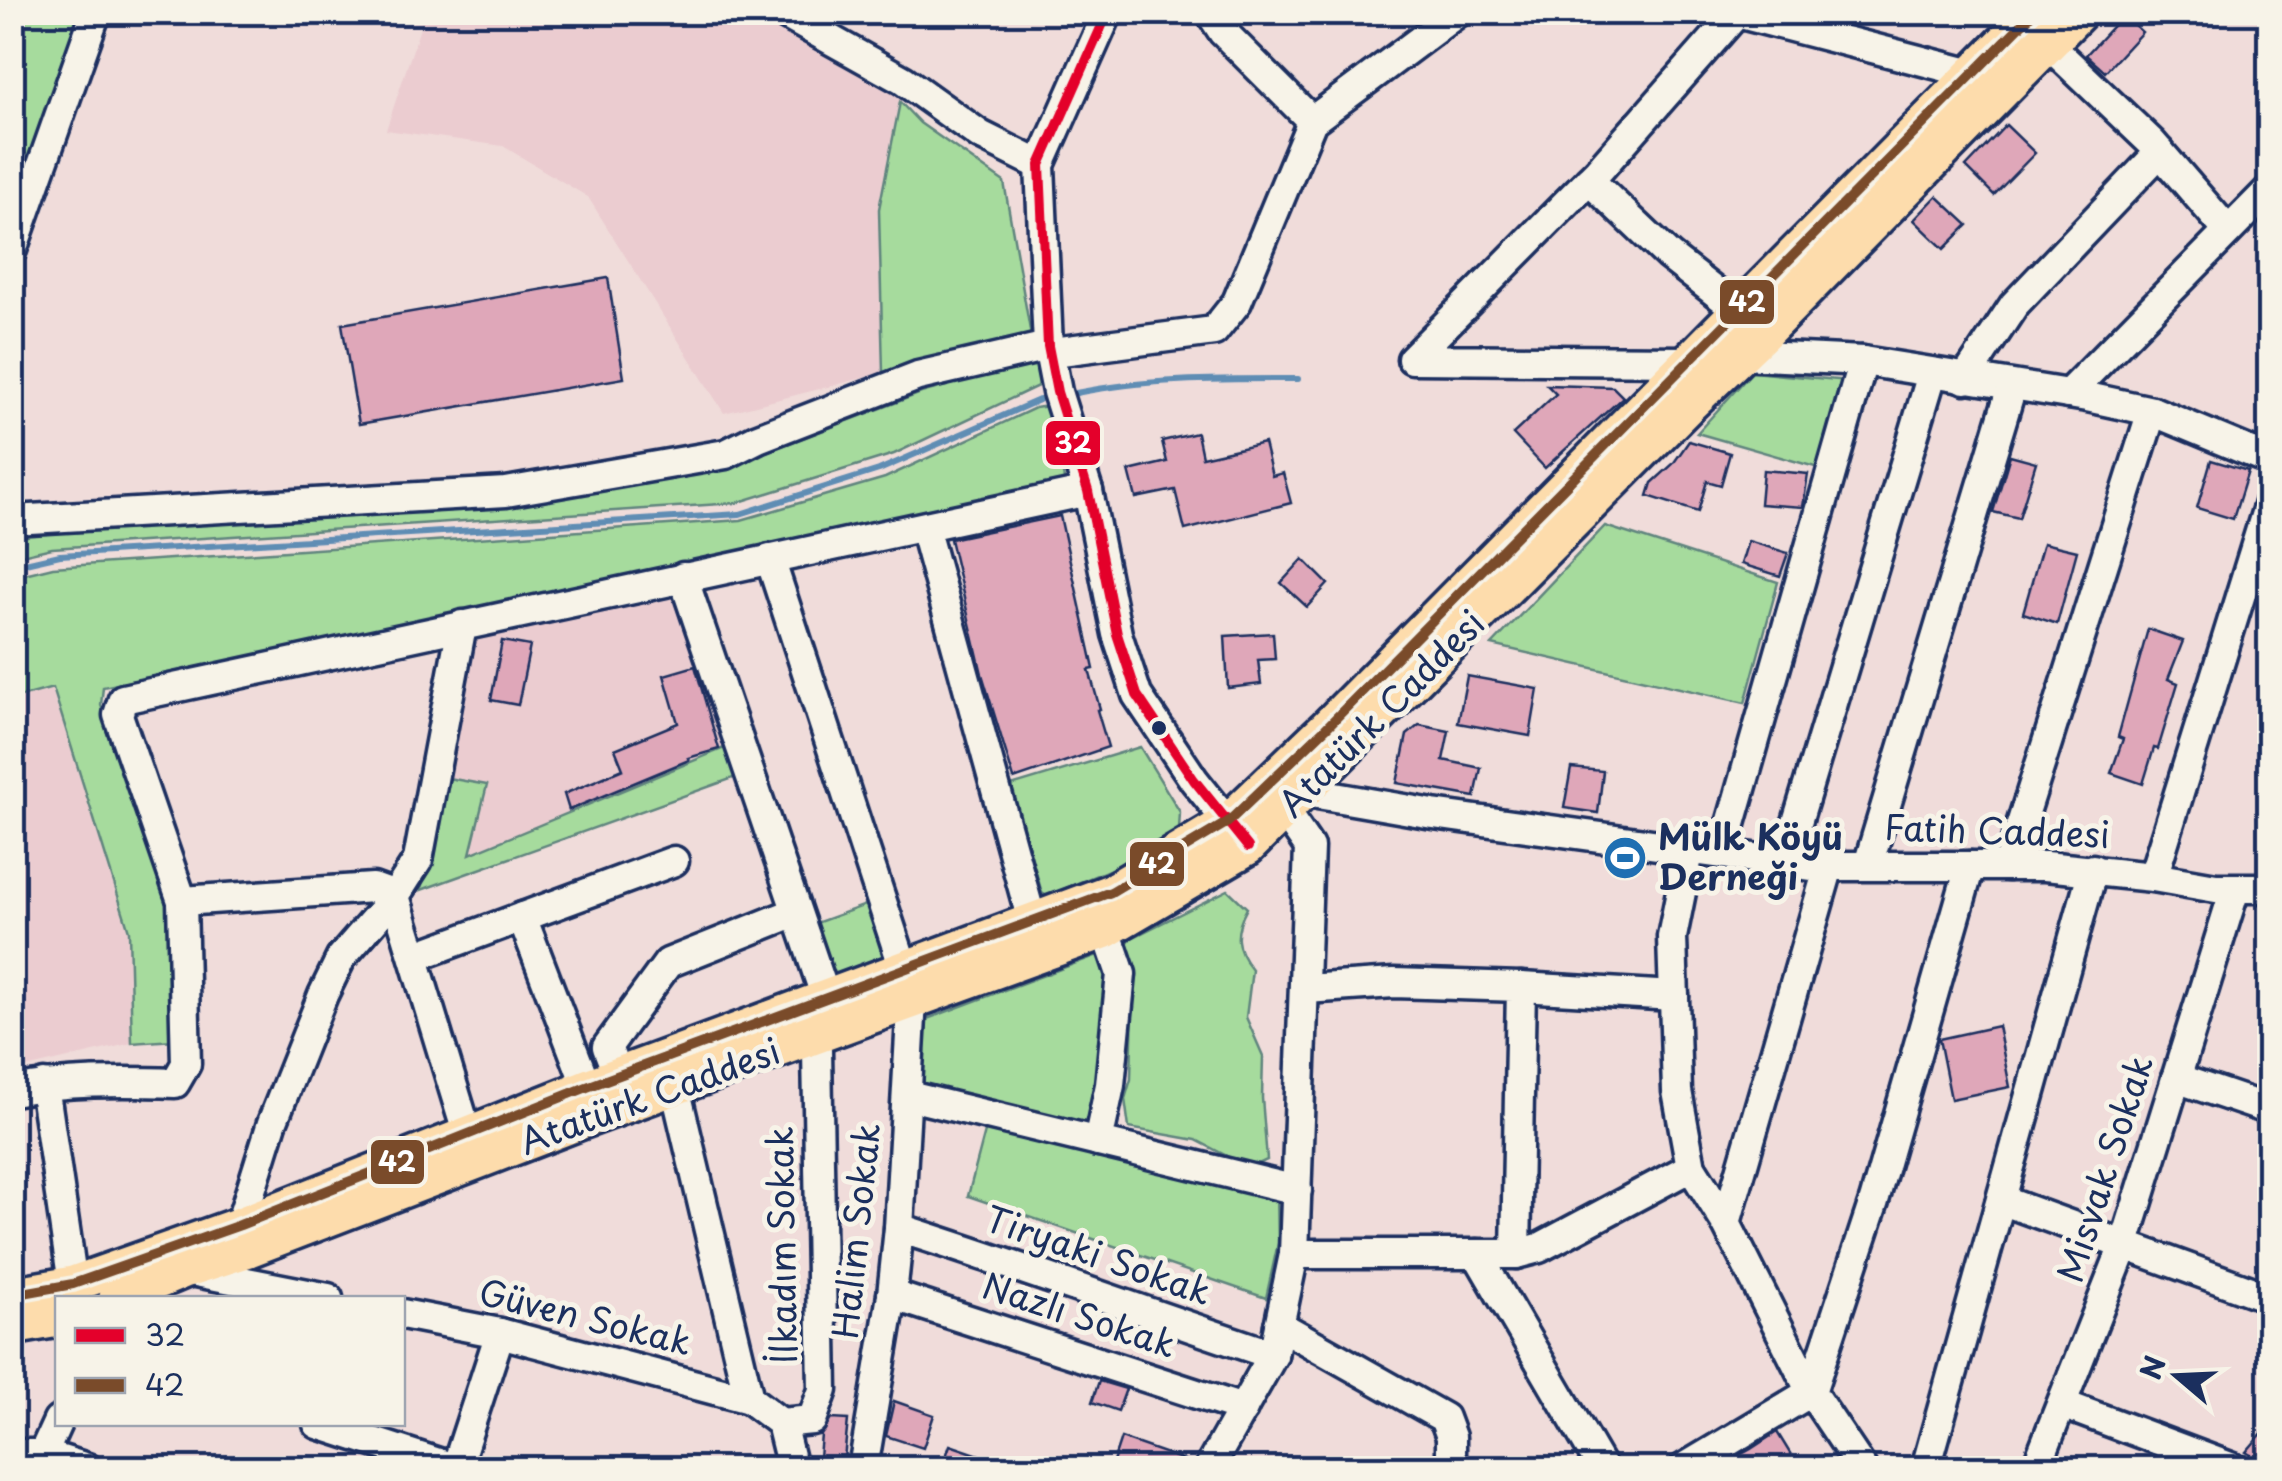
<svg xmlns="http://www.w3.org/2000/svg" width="2282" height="1481" font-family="'Playpen Sans',sans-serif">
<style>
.built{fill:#ebccd0}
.green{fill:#a6db9d;stroke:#60857e;stroke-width:2.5}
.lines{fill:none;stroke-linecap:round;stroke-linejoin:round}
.stream{stroke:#5f8db4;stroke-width:6}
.building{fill:#dfa7b9;stroke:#1b2f5e;stroke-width:2.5}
.minor-casing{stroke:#1b2f5e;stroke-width:35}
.major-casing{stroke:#1b2f5e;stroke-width:42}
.minor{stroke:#f7f3e8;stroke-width:28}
.major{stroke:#fddcac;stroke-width:35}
.bus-1-casing{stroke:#f7f3e8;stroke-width:18}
.bus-2-casing{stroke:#f7f3e8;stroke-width:18}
.bus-1{stroke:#e4002b;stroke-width:10}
.bus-2{stroke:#7a4b2a;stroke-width:10}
.bus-dot{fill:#1b2f5e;stroke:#f7f3e8;stroke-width:4}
.labels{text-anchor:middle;stroke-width:10;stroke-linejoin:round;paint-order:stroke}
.street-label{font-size:35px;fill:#1b2f5e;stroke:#f7f3e8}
.poi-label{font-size:35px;font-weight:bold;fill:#1b2f5e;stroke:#f7f3e8;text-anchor:start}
.line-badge{stroke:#f7f3e8;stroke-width:4}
.badge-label{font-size:28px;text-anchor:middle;font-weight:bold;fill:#fff}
</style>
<rect width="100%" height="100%" fill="#f0dcda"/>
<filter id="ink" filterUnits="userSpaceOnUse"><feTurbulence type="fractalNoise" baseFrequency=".01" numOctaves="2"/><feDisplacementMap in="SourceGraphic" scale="20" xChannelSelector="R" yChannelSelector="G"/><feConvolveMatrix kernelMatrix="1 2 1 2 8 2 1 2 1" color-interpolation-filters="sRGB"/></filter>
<g filter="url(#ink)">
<g class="built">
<path d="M425 13H774L903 91 879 209 883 373 724 413 588 197 503 146 386 130Z"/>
<path d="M682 589 729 746 469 854 442 777 470 638Z"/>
<path d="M53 687 129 931 132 1043 13 1071 12 699Z"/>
</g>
<g class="green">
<path d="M13 13H89L13 223Z"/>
<path d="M900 102 920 123 1004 182 1031 336 883 373 879 209Z"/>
<path d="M1038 360 1042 384 894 454 736 503 52 548 13 557V528L737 463 921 393Z"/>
<path d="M1752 372 1849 381 1822 469 1697 433Z"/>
<path d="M1049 406 1065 484 103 687 101 705 167 906 174 1040 132 1043 129 931 53 688 13 699 12 577 53 567 741 520 885 478 1035 408Z"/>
<path d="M1605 526 1778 582 1745 703 1492 645Z"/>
<path d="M729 746 739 776 421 890 442 777 487 785 470 854Z"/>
<path d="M1140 747 1180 812 1179 830 1121 865 1047 896 1042 893 1011 786Z"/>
<path d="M1228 890 1247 908C1234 932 1234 948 1252 970L1246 1017 1263 1056 1262 1098 1267 1160 1250 1168 1196 1140 1129 1128 1125 1099 1131 1079 1134 967 1124 948 1130 939Z"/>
<path d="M871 903 890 959 834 978 816 923Z"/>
<path d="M1103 953 1113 973 1096 1118 1083 1126 920 1090 927 1019Z"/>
<path d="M987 1124 1277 1194 1278 1243 1266 1298 968 1196Z"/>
</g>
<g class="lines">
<g class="stream">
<path d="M1076 393C1149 378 1225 379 1298 379"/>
<path d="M12 566 60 555 740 514 879 470 1039 400"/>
</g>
</g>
<g class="building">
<path d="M2123 15 2142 32 2105 72 2086 55Z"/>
<path d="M2006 125 2035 153 1994 195 1966 167Z"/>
<path d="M1937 196 1968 225 1944 249 1914 220Z"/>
<path d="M608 278 624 378 359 424 342 324Z"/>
<path d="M1547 385 1613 387 1623 397 1545 468 1513 434 1556 394Z"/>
<path d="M1197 433 1202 457 1264 443 1272 476 1283 473 1291 503 1185 530 1175 490 1136 498 1129 471 1167 462 1162 441Z"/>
<path d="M1689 441 1730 453 1721 485 1707 481 1698 512 1648 496 1652 483 1673 464Z"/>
<path d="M2010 455 2036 462 2019 518 1993 512Z"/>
<path d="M2211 460 2248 471 2233 519 2197 508Z"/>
<path d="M1763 470 1808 474 1803 507 1760 504Z"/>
<path d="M1060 516 1094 669 1089 670 1100 709 1097 710 1108 747 1014 779 982 674 950 539Z"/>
<path d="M1748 541 1788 553 1780 576 1741 564Z"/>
<path d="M2043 543 2077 551 2057 624 2023 613Z"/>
<path d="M1303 559 1328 584 1307 607 1281 583Z"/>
<path d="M2148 629 2183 641 2168 679 2178 683 2158 749 2154 748 2143 784 2111 773 2123 739 2118 737Z"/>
<path d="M1273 633 1275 659 1258 660 1261 684 1228 688 1225 636Z"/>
<path d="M502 641 530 646 518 705 491 700Z"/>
<path d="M695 666 719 749 688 758 689 760 569 810 564 794 623 769 615 749 678 723 664 675Z"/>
<path d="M1467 676 1538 689 1530 736 1458 723Z"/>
<path d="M1419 725 1449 731 1443 760 1481 768 1475 797 1397 783 1407 735Z"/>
<path d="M1571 768 1603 771 1598 813 1564 808Z"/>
<path d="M1998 1026 2010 1087 1951 1099 1939 1039Z"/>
<path d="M1099 1381 1126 1389 1118 1411 1092 1402Z"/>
<path d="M894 1401 934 1415 923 1448 886 1436Z"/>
<path d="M831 1419 848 1420 844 1459 819 1457 821 1435Z"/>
<path d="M2270 1424V1468L2246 1452Z"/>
<path d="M1777 1432 1799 1468H1717L1751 1449Z"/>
<path d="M1121 1438 1193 1463 1192 1468H1111Z"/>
<path d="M950 1445 1011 1466V1468H942Z"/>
</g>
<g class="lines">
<g class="minor-casing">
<g id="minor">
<path d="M781 12 903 80 980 135 1040 165"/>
<path d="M1108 12 1040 165 1048 346 1057 392 1088 491 1117 634 1137 695 1194 780 1239 836"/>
<path d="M1210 12 1223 32 1312 121"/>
<path d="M2048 44 2152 143 2228 231"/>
<path d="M1589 180 1669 256 1738 310"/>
<path d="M12 250 96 12"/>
<path d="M1741 355 1863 361 2087 397 2152 411 2270 460"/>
<path d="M1688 361 1412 359 1598 171 1737 13 1973 74"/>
<path d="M1965 379 2014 305 2160 152"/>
<path d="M2068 394 2270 189"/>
<path d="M12 520 506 492 726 454 758 438 918 376 1048 346 1053 352 1214 331 1237 302 1312 121 1458 12"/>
<path d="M924 527 1032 921"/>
<path d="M770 559 904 969"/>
<path d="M683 577 826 998"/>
<path d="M1306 792 1433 814 1811 866H2045L2153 877 2216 888H2270"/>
<path d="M1690 847 1672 937 1677 1091 1691 1167 1726 1223 1811 1392 1862 1468"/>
<path d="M1723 852 1863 361"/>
<path d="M1785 862 1932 374"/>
<path d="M1868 865 2012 386"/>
<path d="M2008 866 2152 411"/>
<path d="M2153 877 2270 500"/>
<path d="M395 896 468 1136"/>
<path d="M182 901 373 888 395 896"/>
<path d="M522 917 587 1087"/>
<path d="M414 957 674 861"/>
<path d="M1521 987 1674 996"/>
<path d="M1306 989 1394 983 1521 987 1516 1254"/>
<path d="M618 1076 607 1047 668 963 796 912"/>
<path d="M2176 1078 2270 1110"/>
<path d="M44 1085 73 1284"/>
<path d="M675 1087 749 1399 781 1423 792 1468"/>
<path d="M12 1091C66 1081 120 1081 175 1083L186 1064 182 901 118 715 123 699 1088 491"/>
<path d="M909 1096 1297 1190"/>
<path d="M1098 1142 1110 1085 1121 974 1106 930"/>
<path d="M2001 1200 2270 1298"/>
<path d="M1726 1223 1829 866"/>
<path d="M240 1225 272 1123 323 995 341 958 395 896 418 860 462 625"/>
<path d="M899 1228C1025 1268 1147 1313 1273 1355"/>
<path d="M1294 1254H1516L1539 1248 1691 1167"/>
<path d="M1477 1254 1602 1468"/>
<path d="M186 1270 328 1298"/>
<path d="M892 1295 1243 1409"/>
<path d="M402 1314 500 1333 749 1399"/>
<path d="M1279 1325 1444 1418 1451 1437V1468"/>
<path d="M2062 1404 2233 1468"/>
<path d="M781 1423 812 1420 823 1390 817 1050 812 1037"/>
<path d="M318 1424 454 1468"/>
<path d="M12 1454H43L87 1468"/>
<path d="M37 1467 58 1421"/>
<path d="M456 1468 500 1333"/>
<path d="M863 1468 892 1295 899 1228 912 1000"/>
<path d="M1209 1468 1273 1355 1294 1254 1309 847 1285 812"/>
<path d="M1684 1468 1811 1392 1874 1201 1970 866"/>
<path d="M1926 1468 2093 869"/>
<path d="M2036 1468 2125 1243 2235 889"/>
</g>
</g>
<g class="major-casing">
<g id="major">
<path d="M12 1295 73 1284 240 1225 587 1087 1111 892 1228 822 1325 729 2034 12"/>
<path d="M117 1298 184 1270 249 1249 579 1122 1106 930 1248 847 1690 404 1765 332 2080 12"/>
<path d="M12 1327 58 1319"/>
</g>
</g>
<use href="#minor" class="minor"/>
<use href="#major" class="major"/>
<g class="bus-1-casing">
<path id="bus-1" d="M1108 12 1040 165 1048 346 1057 392 1088 491 1117 634 1137 695 1194 780 1248 847"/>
</g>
<g class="bus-2-casing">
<path id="bus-2" d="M12 1295 73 1284 240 1225 587 1087 1111 892 1228 822 1325 729 2034 12"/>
</g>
<use href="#bus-1" class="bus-1"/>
<use href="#bus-2" class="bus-2"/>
</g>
</g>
<defs>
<g id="stadium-disc" transform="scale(2.25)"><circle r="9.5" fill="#1f6fb2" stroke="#f7f3e8"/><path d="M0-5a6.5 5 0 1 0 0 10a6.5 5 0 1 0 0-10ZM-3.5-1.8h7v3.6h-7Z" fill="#fff"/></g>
</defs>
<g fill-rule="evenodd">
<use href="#stadium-disc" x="1625" y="858"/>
</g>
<circle class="bus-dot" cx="1159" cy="728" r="9"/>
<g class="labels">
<g class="street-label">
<text transform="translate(1382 714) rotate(-45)" y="12">Atatürk Caddesi</text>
<text transform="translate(1997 832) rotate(2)" y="12">Fatih Caddesi</text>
<text transform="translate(650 1097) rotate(-20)" y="12">Atatürk Caddesi</text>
<text transform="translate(2106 1169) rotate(-72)" y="12">Misvak Sokak</text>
<text transform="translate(857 1231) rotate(-84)" y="12">Halim Sokak</text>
<text transform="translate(783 1245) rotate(-91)" y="12">İlkadım Sokak</text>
<text transform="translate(1098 1256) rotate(19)" y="12">Tiryaki Sokak</text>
<text transform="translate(1079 1316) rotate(18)" y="12">Nazlı Sokak</text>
<text transform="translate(585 1318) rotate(14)" y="12">Güven Sokak</text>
</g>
<g class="poi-label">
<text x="1658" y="850">Mülk Köyü<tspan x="1658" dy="40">Derneği</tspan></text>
</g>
</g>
<g class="line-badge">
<rect x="1718" y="278" width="58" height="48" rx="10" fill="#7a4b2a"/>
<rect x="1044" y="419" width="58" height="48" rx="10" fill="#e4002b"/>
<rect x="1128" y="840" width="58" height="48" rx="10" fill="#7a4b2a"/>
<rect x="369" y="1138" width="57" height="48" rx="10" fill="#7a4b2a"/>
</g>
<g class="badge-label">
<text x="1747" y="312">42</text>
<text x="1073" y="453">32</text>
<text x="1157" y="874">42</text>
<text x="397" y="1172">42</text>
</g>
<rect width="2282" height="1481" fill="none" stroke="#f7f3e8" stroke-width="50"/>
<rect x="25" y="25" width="2232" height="1431" fill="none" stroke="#1b2f5e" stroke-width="4" filter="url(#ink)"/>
<rect x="55" y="1296" width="350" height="130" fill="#f7f3e8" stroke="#9fa5b1" stroke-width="2.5"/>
<rect x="75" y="1328" width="50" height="15" fill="#e4002b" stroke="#9fa5b1" stroke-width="2.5"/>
<text x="145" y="1346" font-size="30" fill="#1b2f5e">32</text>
<rect x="75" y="1378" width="50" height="15" fill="#7a4b2a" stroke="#9fa5b1" stroke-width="2.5"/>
<text x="145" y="1396" font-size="30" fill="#1b2f5e">42</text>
<g transform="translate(2177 1376) rotate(289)" stroke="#f7f3e8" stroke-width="8" paint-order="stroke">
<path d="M0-8L18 38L0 25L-18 38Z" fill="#1b2f5e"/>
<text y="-15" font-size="28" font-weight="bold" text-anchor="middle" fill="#1b2f5e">N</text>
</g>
</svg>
